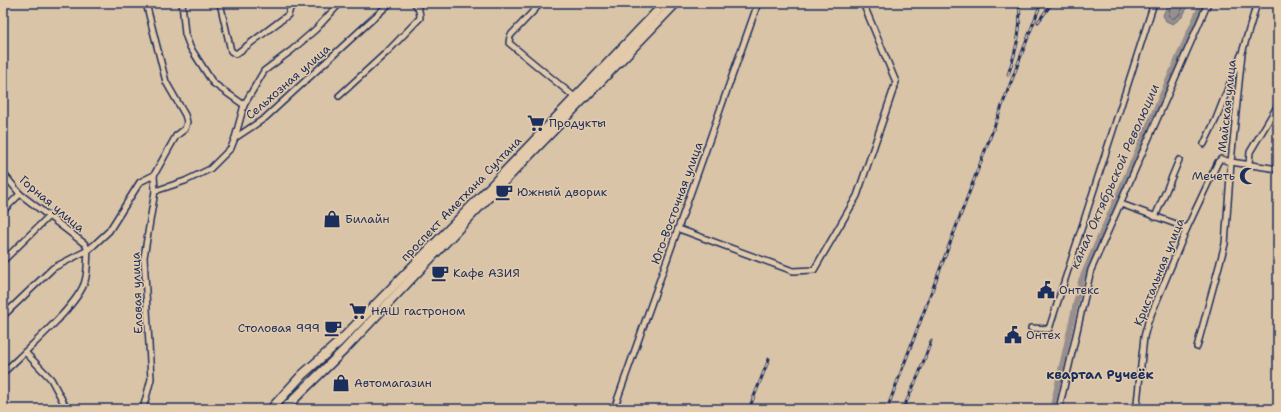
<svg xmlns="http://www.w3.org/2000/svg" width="1281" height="412" font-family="'Shantell Sans',sans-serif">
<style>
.water{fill:#968f8e;stroke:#65697b}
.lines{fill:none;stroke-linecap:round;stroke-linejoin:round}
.shore{stroke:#4c5571;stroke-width:1}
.canal{stroke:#968f8e;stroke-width:5.5}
.minor-casing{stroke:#1b2f5e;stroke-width:8}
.primary-casing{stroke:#1b2f5e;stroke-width:11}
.minor{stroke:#e2caab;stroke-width:5}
.primary{stroke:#e2caab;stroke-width:8}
.rail-casing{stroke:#1b2f5e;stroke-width:3}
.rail{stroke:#e2caab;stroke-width:1.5;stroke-dasharray:4.5;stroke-linecap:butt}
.labels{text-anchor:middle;stroke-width:3;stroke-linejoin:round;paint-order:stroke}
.street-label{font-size:12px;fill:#1b2f5e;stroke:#e2caab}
.poi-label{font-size:12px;fill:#1b2f5e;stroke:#e2caab;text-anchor:start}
.water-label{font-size:13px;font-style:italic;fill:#2d3d65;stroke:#e2caab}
.neighbourhood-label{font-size:13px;font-weight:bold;fill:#1b2f5e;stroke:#e2caab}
</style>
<rect width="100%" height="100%" fill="#dac4a8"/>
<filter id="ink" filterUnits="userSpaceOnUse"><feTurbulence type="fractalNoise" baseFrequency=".025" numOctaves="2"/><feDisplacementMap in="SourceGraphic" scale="8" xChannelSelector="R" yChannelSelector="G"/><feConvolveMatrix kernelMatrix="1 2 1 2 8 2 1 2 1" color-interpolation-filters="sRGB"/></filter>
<g filter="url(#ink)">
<path class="water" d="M1169 3H1190L1182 17 1173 24 1166 21 1163 15Z"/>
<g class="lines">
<path class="shore" d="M1172 3 1168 15 1172 19 1179 15 1185 3"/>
<path class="canal" d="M1052 409 1081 280 1202 3"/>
<g class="minor-casing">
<g id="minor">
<path d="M182 3 185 34 190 47 213 83 244 105"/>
<path d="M220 3 231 51 236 54 288 15 292 3"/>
<path d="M541 3 510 36 509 43 577 99"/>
<path d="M1257 3 1242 53 1231 162 1278 169"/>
<path d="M339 96 388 51 420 18C420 12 419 7 414 3"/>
<path d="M235 138 244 105 264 71 292 50 316 29 340 3"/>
<path d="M1204 144 1216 119 1241 55"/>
<path d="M1249 164 1250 152 1278 105"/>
<path d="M3 173 20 194 85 244 88 250"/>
<path d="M155 191 185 181 210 169 231 148 235 138 265 118 390 3"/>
<path d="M1121 204 1187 228"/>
<path d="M3 211 20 194"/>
<path d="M1155 217 1179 160"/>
<path d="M679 229 793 271 814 270 857 196 896 82 863 3"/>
<path d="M3 261 49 216"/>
<path d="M3 316 53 268 88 250 94 245 109 231 140 182 154 175"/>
<path d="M1031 328 1049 329 1154 3"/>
<path d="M25 352 51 379 67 409"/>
<path d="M3 373C22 354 79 305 85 281 88 271 87 260 88 250"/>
<path d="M143 409 151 379 144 257 155 191 154 175 176 136 185 129 187 122 185 115 166 82 146 3"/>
<path d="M614 409 758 3"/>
<path d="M1059 409 1091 270 1208 3"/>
<path d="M1139 409 1137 403 1144 337 1148 322 1187 228 1218 162 1221 159 1231 162 1225 244 1197 347"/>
</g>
</g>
<g class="primary-casing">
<g id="primary">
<path d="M271 409 302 375 339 342 493 184 665 3"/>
<path d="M284 409 345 349 462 225 676 3"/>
</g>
</g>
<use href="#minor" class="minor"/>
<use href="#primary" class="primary"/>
<g class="rail-casing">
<g id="rail">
<path d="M1038 22 1052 3"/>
<path d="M1008 75C1016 51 1022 28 1019 3"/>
<path d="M749 409 769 359"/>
<path d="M887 409 1041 3"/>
<path d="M903 409 919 374 931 341"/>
</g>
</g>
<use href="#rail" class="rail"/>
</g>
</g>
<defs>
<g id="supermarket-bare" transform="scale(1.38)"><path d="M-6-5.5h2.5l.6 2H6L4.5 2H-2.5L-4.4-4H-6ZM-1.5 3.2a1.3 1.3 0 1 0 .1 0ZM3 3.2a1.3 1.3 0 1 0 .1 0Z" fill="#1b2f5e" stroke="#e2caab" stroke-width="2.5" paint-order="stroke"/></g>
<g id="mosque-bare" transform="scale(1.38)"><path d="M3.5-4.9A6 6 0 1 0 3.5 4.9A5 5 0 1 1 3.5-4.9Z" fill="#1b2f5e" stroke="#e2caab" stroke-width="2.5" paint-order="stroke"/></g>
<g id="cafe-bare" transform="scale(1.38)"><path d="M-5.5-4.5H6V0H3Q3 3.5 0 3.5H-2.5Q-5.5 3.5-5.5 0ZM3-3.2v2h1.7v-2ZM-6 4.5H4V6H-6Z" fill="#1b2f5e" stroke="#e2caab" stroke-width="2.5" paint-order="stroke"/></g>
<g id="shop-bare" transform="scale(1.38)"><path d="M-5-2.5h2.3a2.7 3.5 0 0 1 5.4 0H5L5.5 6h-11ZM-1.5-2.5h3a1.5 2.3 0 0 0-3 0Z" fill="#1b2f5e" stroke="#e2caab" stroke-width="2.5" paint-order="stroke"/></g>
<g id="civic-bare" transform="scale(1.38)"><path d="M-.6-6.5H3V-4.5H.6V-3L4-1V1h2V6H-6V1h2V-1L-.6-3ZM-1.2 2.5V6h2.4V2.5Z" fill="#1b2f5e" stroke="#e2caab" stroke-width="2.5" paint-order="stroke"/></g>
</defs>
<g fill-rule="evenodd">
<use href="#supermarket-bare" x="536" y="123"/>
<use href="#mosque-bare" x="1248" y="176"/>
<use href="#cafe-bare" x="504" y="192"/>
<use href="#shop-bare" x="332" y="219"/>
<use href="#cafe-bare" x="440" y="273"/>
<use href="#civic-bare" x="1046" y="290"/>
<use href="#supermarket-bare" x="358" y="311"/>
<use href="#cafe-bare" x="333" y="328"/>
<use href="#civic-bare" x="1013" y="335"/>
<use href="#shop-bare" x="341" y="383"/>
</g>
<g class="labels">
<g class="street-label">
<text transform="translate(288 82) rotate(-41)" y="4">Сельхозная улица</text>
<text transform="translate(1227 106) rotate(-84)" y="4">Майская улица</text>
<text transform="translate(461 199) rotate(-46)" y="4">проспект Аметхана Султана</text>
<text transform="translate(677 203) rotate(-70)" y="4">Юго-Восточная улица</text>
<text transform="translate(52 204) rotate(40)" y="4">Горная улица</text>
<text transform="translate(1159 272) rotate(-68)" y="4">Кристальная улица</text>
<text transform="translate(137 293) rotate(-92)" y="4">Еловая улица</text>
</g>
<g class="poi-label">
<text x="549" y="127">Продукты</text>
<text x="1235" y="180" text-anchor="end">Мечеть</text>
<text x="517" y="196">Южный дворик</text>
<text x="345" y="223">Билайн</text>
<text x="453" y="277">Кафе АЗИЯ</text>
<text x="1059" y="294">Онтекс</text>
<text x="371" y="315">НАШ гастроном</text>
<text x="320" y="332" text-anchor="end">Столовая 999</text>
<text x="1026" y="339">Онтех</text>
<text x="354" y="387">Автомагазин</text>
</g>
<g class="water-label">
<text transform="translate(1114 176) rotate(-66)" y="5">канал Октябрьской Революции</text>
</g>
<g class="neighbourhood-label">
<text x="1100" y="379">квартал Ручеёк</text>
</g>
</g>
<rect width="1281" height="412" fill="none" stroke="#e2caab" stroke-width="16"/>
<rect x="8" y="8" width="1265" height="396" fill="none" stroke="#1b2f5e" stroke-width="1.5" filter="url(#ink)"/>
</svg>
